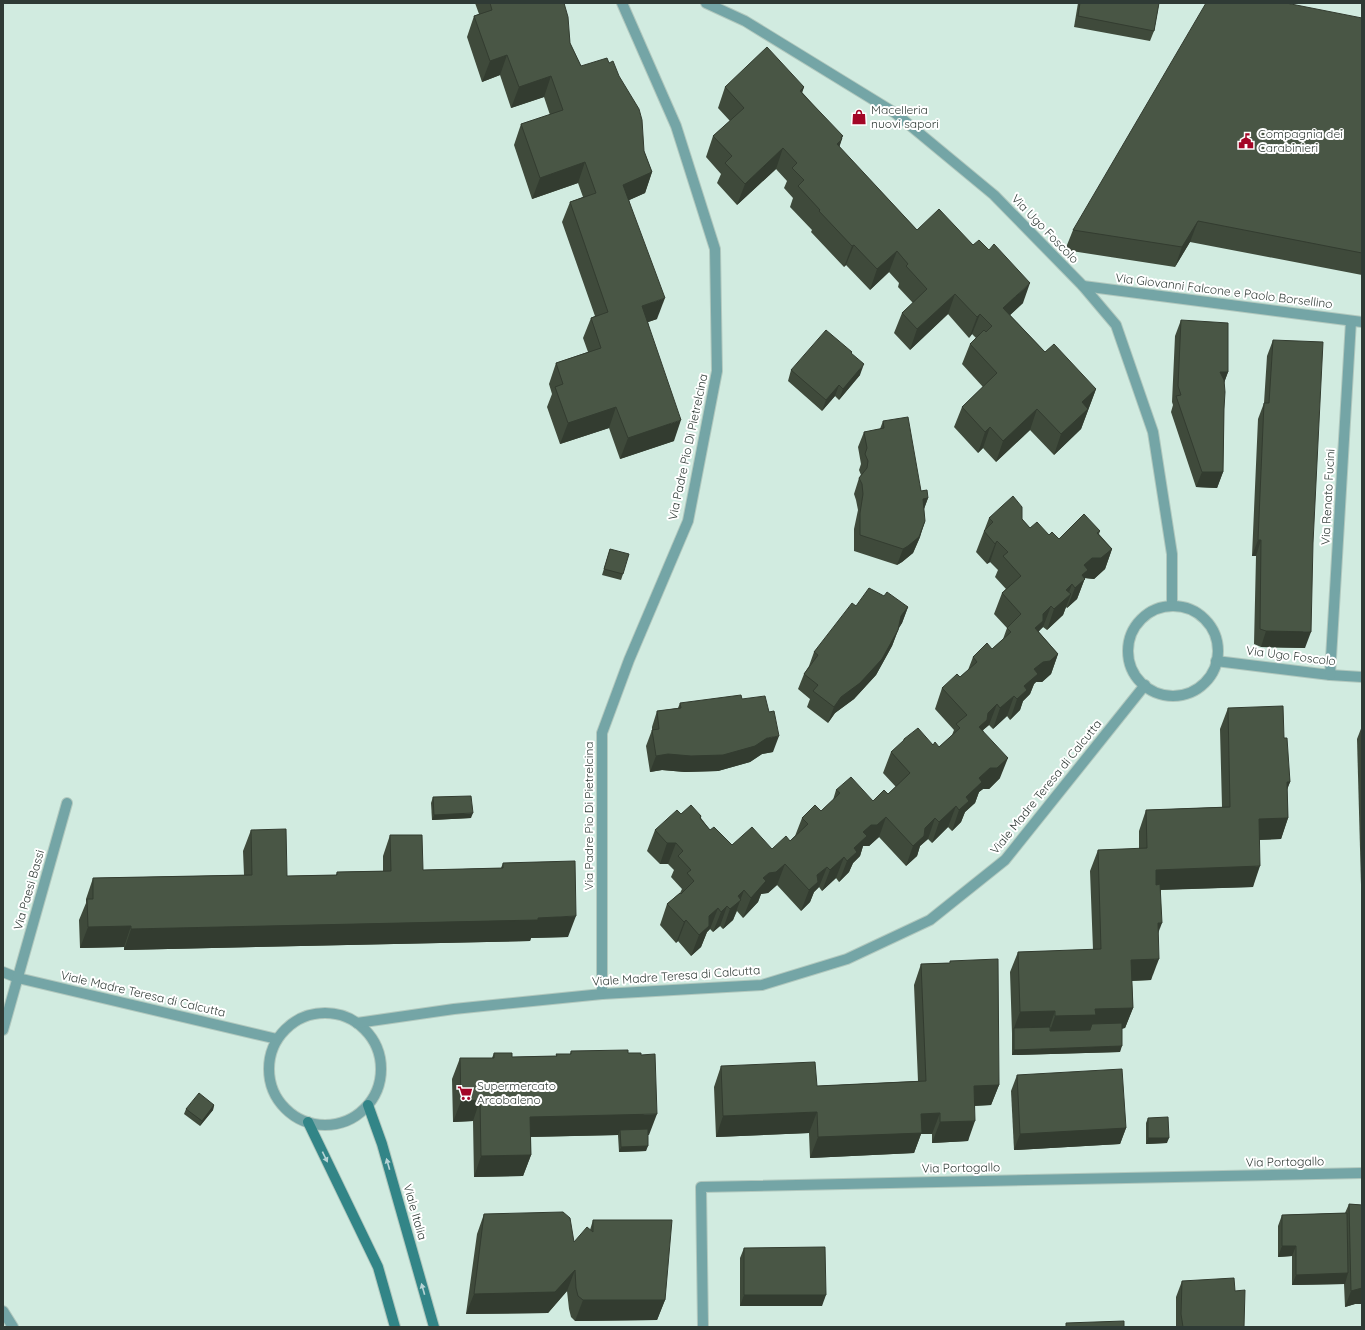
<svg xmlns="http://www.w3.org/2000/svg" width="1365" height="1330" font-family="Quicksand,sans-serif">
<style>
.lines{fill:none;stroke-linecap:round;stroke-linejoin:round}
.street-casing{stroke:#b1c8be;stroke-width:12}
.secondary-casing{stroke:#b1c8be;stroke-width:12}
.street{stroke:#74a5a6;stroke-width:10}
.secondary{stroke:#328587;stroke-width:10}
.wall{fill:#3f4a3b}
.shaded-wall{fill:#333c30}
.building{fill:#495645;stroke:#333c30}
.oneway{fill:#b7d4d5}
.labels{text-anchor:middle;stroke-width:4;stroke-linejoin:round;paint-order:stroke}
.poi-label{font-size:12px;fill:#2f3a35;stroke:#fff;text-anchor:start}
.street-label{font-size:12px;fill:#2f3a35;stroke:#fff}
</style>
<rect width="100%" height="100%" fill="#d1ebe0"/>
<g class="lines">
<g class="street-casing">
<g id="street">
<path d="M706 3 745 21 895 113 994 195 1083 286 1116 325 1153 432 1172 554V605"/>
<path d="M1083 286 1362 322"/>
<circle cx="1173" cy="651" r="45"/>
<path d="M1216 661 1330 675 1362 677"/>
<path d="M1330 675 1351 321"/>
<path d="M3 972 18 978 277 1039"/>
<path d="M602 994V733L629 660 688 521 717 371 715 249 676 126 622 3"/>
<circle cx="325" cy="1069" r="56"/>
<path d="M357 1023 454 1009 602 994 762 985 847 959 930 920 1005 860 1145 685"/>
<path d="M3 1030 67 803"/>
<path d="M3 1311 13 1327"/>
<path d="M703 1327 701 1187 1362 1173"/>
</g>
</g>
<g class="secondary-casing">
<g id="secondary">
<path d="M368 1105 382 1144 434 1327"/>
<path d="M308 1122 378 1267 395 1327"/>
</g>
</g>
<use href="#street" class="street"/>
<use href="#secondary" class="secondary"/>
</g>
<g class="wall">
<path d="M475 3H564L570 43 581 66 644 151 652 172 645 193 629 200 657 319 648 322 674 441 620 459 609 428 560 444 547 407 552 394 549 384 556 363 588 352 583 338 591 318 595 316 562 222 570 202 583 197 578 183 532 199 514 145 521 124 550 115 544 97 511 108 500 75 482 82 467 37 474 16 479 14Z"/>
<path d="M1078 3H1159L1154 31 1150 41 1074 27Z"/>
<path d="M1362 18V275L1190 242 1175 267 1065 250 1073 230Z"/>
<path d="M725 87H804L802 92 842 138 839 147 917 230 1023 303 1010 315 1045 352 1096 389 1081 429 1054 455 1030 430 996 462 983 448 978 453 954 427 962 407 983 387 962 364 970 344 976 338 972 334 969 338 948 314 910 350 894 333 902 313 913 303 898 287 899 283 889 272 870 290 846 265 844 267 811 232 812 230 790 207 793 198 784 188 787 181 776 169 737 205 717 183 721 174 706 157 713 136 730 121 718 108Z"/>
<path d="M1181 320 1228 372 1224 383 1223 472 1217 488 1196 487 1171 412 1173 405 1172 402 1175 336Z"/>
<path d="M1273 340 1305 648 1261 647 1254 644 1256 556H1252L1258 419 1264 403 1267 356Z"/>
<path d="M852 352 851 353 860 375 839 400 835 396 822 411 788 381 791 370Z"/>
<path d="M883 421 921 491 928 498 924 509 920 537 913 553 902 562 897 565 854 551V529L858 510 856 500 854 494 859 478 861 475 859 470 861 464 858 447 864 432 880 429Z"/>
<path d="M989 518 1022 519 1030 528 1049 535 1059 539 1100 531 1099 534 1112 549 1105 569 1094 579 1085 578 1077 599 1067 608 1066 607 1063 615 1047 630 1043 627 1039 631V632L1058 654 1051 674 1042 682H1036L1034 684 1030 694 1023 701 1020 710 1010 720 1007 716 993 729 989 725 983 730 1000 778 989 789H983L979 792 975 803 965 812 961 822 952 831 948 827 932 843 928 839 920 846 917 856 906 866 879 837 869 846H863L860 856 853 863 849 872 839 882 836 878 822 891 819 887 814 892 810 902 801 911 777 885 768 893 761 894 758 902 743 918 737 911 733 920 723 929 720 926 713 932 710 929 707 932 701 947 691 956 678 941 676 943 660 925 667 904 680 893 682 889 671 877 674 870 668 864H660L647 851 655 830 681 814 701 816V818L710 830 732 845 772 849 790 841 795 836 802 818 821 811 833 800 836 790 873 801 888 794 896 787 883 773 891 752 903 742 904 739 933 745 939 747 952 735 954 730 935 709 942 688 960 677 968 670 973 657 992 649 1003 639 1007 628 994 614 1002 593 1006 589 995 577 998 570 990 562 987 564 976 552Z"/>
<path d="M610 549 623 574 621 580 602 575Z"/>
<path d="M884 596 908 607 902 623 899 628 892 646 876 675 854 699 835 713 828 723 807 707 810 699 798 689 804 674 809 666 814 652 856 606Z"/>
<path d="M680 703 773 752 762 754 750 762 718 771 685 772 662 770 650 772 646 746 652 730V727L657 711 678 708Z"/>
<path d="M1228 708 1284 738 1290 782 1287 789 1288 818 1281 839 1259 840 1253 887 1161 890 1158 933 1151 980 1132 981 1133 1008 1125 1028 1122 1029 1120 1052 1012 1055V1033L1010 972 1018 952 1093 950 1090 871 1098 850 1139 849V831L1146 810 1222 807 1220 729Z"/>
<path d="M1362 726V921L1357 739Z"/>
<path d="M433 797 471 818 432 820 431 803Z"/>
<path d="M251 830 287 876 336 875 337 872 383 871V856L390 835 423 870 501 868 503 863 568 937 531 938 530 941 124 950V947L80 948 79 920 86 903V899L93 878 244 875 243 851Z"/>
<path d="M950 961 999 1085 991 1105 975 1106 968 1141 932 1143V1134H921L914 1153 810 1158 809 1133 716 1137 714 1087 721 1066 817 1086 918 1081 914 985 921 964 950 963Z"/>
<path d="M571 1051 628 1053 649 1135H648L646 1151 619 1152 618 1135 531 1137V1155L523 1176 474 1177 473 1121 453 1122 452 1079 460 1058H492L494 1053 512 1057 556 1056V1054H570Z"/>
<path d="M1017 1075 1126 1128 1120 1144 1014 1150 1011 1091Z"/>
<path d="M214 1105 213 1110 200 1126 184 1114 186 1109Z"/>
<path d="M1148 1118 1167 1143 1146 1144V1123Z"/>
<path d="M1349 1204 1362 1205V1304H1355L1345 1307 1344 1284 1292 1285V1256L1278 1257V1226L1282 1215 1345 1213Z"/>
<path d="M484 1214 574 1242 590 1230 593 1220 665 1300 657 1320 575 1321 571 1317 569 1309 567 1291 548 1313 466 1314 477 1234Z"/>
<path d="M744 1248 822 1306H740V1258Z"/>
<path d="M1182 1281 1235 1291 1244 1327H1176V1297Z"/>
</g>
<g class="shaded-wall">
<path d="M507 55 500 75 482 82 490 61Z"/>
<path d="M551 76 544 97 511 108 519 87Z"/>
<path d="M804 87 797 107 800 91Z"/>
<path d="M843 136 841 140 842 139 835 160 837 144 841 137Z"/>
<path d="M783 148 776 169 737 205 745 184Z"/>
<path d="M585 162 578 183 532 199 540 178Z"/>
<path d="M652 172 645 193 616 206 623 185Z"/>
<path d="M1198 221 1190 242 1175 267 1182 247Z"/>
<path d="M854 245 846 265 844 267 852 246Z"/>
<path d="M897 251 889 272 870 290 877 269Z"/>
<path d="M1030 283 1023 303 996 328 1003 308Z"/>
<path d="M955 294 948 314 910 350 917 329Z"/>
<path d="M665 298 657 319 634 327 642 306Z"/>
<path d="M980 314 972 334 969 338 977 317Z"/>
<path d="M864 364 860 375 839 400 843 389Z"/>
<path d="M1220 372H1228L1222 388Z"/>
<path d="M839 385 835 396 822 411 826 400Z"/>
<path d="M1096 389 1081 429 1054 455 1061 434 1082 402Z"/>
<path d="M616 407 609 428 560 444 568 423Z"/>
<path d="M1037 409 1030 430 996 462 1003 441Z"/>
<path d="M681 420 674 441 620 459 628 438Z"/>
<path d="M990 427 983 448 978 453 985 432Z"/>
<path d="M1202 472H1223L1217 488 1196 487Z"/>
<path d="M928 498 922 514 923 499Z"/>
<path d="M925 521 920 537 913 553 902 562 897 565 903 549Z"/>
<path d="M1258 540H1261L1256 556H1252Z"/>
<path d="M997 541 990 562 987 564 995 544Z"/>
<path d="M1112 549 1105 569 1094 579 1085 578 1077 599 1067 608 1084 565 1092 558Z"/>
<path d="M1072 584 1067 598 1071 594 1063 615 1047 630 1054 609 1066 590Z"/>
<path d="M1051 606 1043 627 1039 631 1035 642V628L1043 614Z"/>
<path d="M908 607 902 623 896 632 901 616Z"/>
<path d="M898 630 892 646 876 675 854 699 835 713 828 723 834 707 841 697Z"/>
<path d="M1266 631 1311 632 1305 648 1261 647Z"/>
<path d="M1058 654 1051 674 1042 682H1036L1034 684 1030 694 1023 701 1020 710 1010 720 1017 699 1024 686 1034 669 1043 662Z"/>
<path d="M1014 696 1007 716 993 729 1000 708Z"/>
<path d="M997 704 989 725 983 730 980 740 979 727 988 713Z"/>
<path d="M779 736 773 752 762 754 750 762 718 771 685 772 662 770 650 772 656 756Z"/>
<path d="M1008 758 1000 778 989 789H983L979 792 975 803 965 812 961 822 952 831 959 810 966 797 979 778 990 768Z"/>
<path d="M1287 782H1290L1282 803Z"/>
<path d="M956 806 948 827 932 843 939 822Z"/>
<path d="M473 813 471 818 432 820 434 815Z"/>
<path d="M886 817 879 837 869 846H863L860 856 853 863 849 872 839 882 847 861 863 832 871 825Z"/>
<path d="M935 818 928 839 920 846 917 856 906 866 913 846 925 828Z"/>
<path d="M1288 818 1281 839 1251 840 1259 819Z"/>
<path d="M667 843H676L668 864H660Z"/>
<path d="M844 857 836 878 822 891 830 870Z"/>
<path d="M785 864 777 885 768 893 761 894 758 902 743 918 751 898 763 878 769 873Z"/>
<path d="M1260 866 1253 887 1148 890 1156 870Z"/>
<path d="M827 867 819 887 814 892 810 902 801 911 809 890 817 875Z"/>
<path d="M744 890 733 920 723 929 730 909 738 896Z"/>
<path d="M727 906 720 926 713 932 721 912Z"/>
<path d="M718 908 710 929 707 932 701 947 691 956 699 935 709 916Z"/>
<path d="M576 916 568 937 531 938 530 941 124 950 131 929Z"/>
<path d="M686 920 678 941 676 943 684 922Z"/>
<path d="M1158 923H1162L1154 944Z"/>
<path d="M131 926 124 947 80 948 88 927Z"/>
<path d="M1159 959 1151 980 1123 981 1131 960Z"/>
<path d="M1133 1008 1125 1028 1090 1029 1088 1035 1048 1037 1055 1016 1095 1009Z"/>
<path d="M1055 1011 1048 1032 1014 1028 1020 1012Z"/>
<path d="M1122 1046 1120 1052 1012 1055 1014 1050Z"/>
<path d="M999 1085 991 1105 966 1106 974 1086Z"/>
<path d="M480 1100 473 1121 453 1122 461 1101Z"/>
<path d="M214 1105 213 1110 200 1126 202 1121Z"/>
<path d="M817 1112 809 1133 716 1137 723 1116Z"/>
<path d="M940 1113 932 1134H921L914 1153 810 1158 818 1137 921 1114Z"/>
<path d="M657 1114 649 1135H620V1130L618 1135 523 1137 530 1117Z"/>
<path d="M975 1121 968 1141 932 1143 940 1122Z"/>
<path d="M1126 1128 1120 1144 1014 1150 1020 1134Z"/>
<path d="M1148 1138H1169L1167 1143 1146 1144Z"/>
<path d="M648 1146 646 1151 619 1152 621 1147Z"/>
<path d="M531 1155 523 1176 474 1177 481 1156Z"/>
<path d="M1282 1246H1296L1292 1256 1278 1257Z"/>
<path d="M575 1270 567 1291 548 1313 466 1314 474 1294Z"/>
<path d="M1348 1273 1345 1284 1292 1285 1296 1275Z"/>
<path d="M1362 1288V1304H1355L1345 1307 1351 1291Z"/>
<path d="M744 1295H826L822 1306H740Z"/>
<path d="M583 1300H665L657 1320 575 1321Z"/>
</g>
<g class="building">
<path d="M490 3H564L568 17 570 43 581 66 607 58 609 63 613 61 619 76 639 109 642 120 644 151 652 172 623 185 665 298 642 306 681 420 628 438 616 407 568 423 555 387 563 384 556 363 601 348 591 318 608 312 570 202 596 193 585 162 540 178 521 124 563 110 551 76 519 87 507 55 490 61 474 16 492 10Z"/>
<path d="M1080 3H1159L1154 31 1078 16Z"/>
<path d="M1206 3H1286L1362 18V253L1198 221 1182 247 1073 230Z"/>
<path d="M767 47 804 87 800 91 843 136 841 137 842 139 837 144 917 230 939 209 973 245 979 240 989 250 994 244 1030 283 1003 308 1045 352 1054 344 1096 389 1082 402 1088 409 1061 434 1037 409 1003 441 990 427 985 432 962 407 997 373 970 344 984 330 986 332 992 326 980 314 977 317 955 294 917 329 902 313 927 289 906 266 908 264 897 251 877 269 854 245 852 246 819 211 820 210 798 186 804 180 792 168 797 163 783 148 745 184 725 163 732 156 713 136 744 108 725 87Z"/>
<path d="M1181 320 1228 323V372H1220L1224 380 1225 392 1224 409 1223 472H1202L1176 396 1181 395 1178 386Z"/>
<path d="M826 330 852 352 851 353 864 364 843 389 839 385 826 400 791 370Z"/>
<path d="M1273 340 1323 342 1313 543 1311 632 1266 631 1260 629 1261 540H1258L1264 403H1269Z"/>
<path d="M908 417 921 491 927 490 928 498 923 499 925 521 919 537 908 546 903 549 860 535V513L863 494 862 484 859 478 867 468 868 461 865 454 867 448 864 432 884 428 883 421Z"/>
<path d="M1013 496 1022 507V519L1030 528 1037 522 1049 535 1052 532 1059 539 1084 514 1100 531 1097 533 1112 549 1101 558H1092L1084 565 1088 570 1082 575 1085 579 1075 588 1072 584 1066 590 1071 594 1054 609 1051 606 1043 614V621L1035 628 1058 654 1050 661 1043 662 1034 669 1038 674 1024 686 1027 690 1017 699 1014 696 1000 708 997 704 988 713 987 720 979 727 1008 758 997 768H990L979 778 982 782 966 797 969 801 959 810 956 806 939 822 935 818 925 828 924 836 913 846 886 817 877 825H871L863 832 867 836 854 848 857 852 847 861 844 857 830 870 827 867 817 875 818 882 809 890 785 864 776 872 769 873 763 878 766 881 751 898 744 890 738 896 741 900 730 909 727 906 721 912 718 908 709 916V926L699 935 686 920 684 922 667 904 680 893 681 894 694 881 687 873 691 870 678 856 683 851 676 843H667L655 830 677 810 681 814 691 805 701 816 700 818 710 830 714 827 732 845 752 827 772 849 786 836 790 841 808 824 802 818 815 805 821 811 840 793 836 790 851 777 873 801 884 790 888 794 910 773 891 752 904 740V739L918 728 933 745 935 742 939 747 960 728 956 724 967 715 942 688 957 674 960 677 977 662 973 657 987 643 992 649 1011 632 1007 628 1021 614 1002 593 1021 576 1003 556 1008 552 997 541 995 544 984 531 993 522 989 518Z"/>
<path d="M610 549 629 554 623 574 604 569Z"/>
<path d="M869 588 884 596 887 592 908 607 901 616 898 630 882 659 860 683 841 697 834 707 813 691 818 685 804 674 818 655 814 652 852 603 856 606Z"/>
<path d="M741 695 742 699 765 696 769 712 774 711 779 736 767 738 755 746 723 755 691 756 668 754 656 756 652 730 659 729 657 711 681 708 680 703Z"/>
<path d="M1283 706 1284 738H1287L1290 782H1287L1288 818 1259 819 1260 866 1156 870V885L1160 884 1162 923H1158L1159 959 1131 960 1133 1008 1095 1009 1096 1015 1055 1016V1011L1020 1012 1018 952 1101 949 1098 850 1147 848 1146 810 1230 807 1228 708Z"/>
<path d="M471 796 473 813 434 815 433 797Z"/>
<path d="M286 829 287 876 337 875V872L391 871 390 835H422L423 870 503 868V863L575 861 576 916 538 918V920L131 929V926L88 927 87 899H93V878L252 875 251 830Z"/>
<path d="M998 959 999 1085 974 1086 975 1121 940 1122V1113L921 1114 922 1133 818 1137 817 1112 723 1116 721 1066 815 1062 817 1086 926 1081 921 964 950 963V961Z"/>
<path d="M1122 1023V1046L1014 1050V1028L1050 1027V1031L1090 1030 1092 1024Z"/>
<path d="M628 1050V1053H641V1055L655 1054 657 1114 530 1117 531 1155 481 1156 480 1100 461 1101 460 1058H494V1053H512V1057L557 1056 556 1054H571V1051Z"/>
<path d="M1122 1069 1126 1128 1020 1134 1017 1075Z"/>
<path d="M199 1093 214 1105 202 1121 186 1109Z"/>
<path d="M1168 1117 1169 1138H1148V1118Z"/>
<path d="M648 1129V1146L621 1147 620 1130Z"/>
<path d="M1349 1204 1362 1205V1288L1351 1291Z"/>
<path d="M563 1212 570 1218 574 1242 587 1227 593 1232V1220H672L665 1300H583L578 1296 576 1288 575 1270 555 1292 474 1294 484 1214Z"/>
<path d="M1347 1213 1348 1273 1296 1275V1246H1282V1215Z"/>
<path d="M825 1247 826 1295H744V1248Z"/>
<path d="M1234 1278 1235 1291 1245 1290 1244 1327H1183L1181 1314 1182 1281Z"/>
<path d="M1124 1321V1327H1066V1323Z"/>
</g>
<defs><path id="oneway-solid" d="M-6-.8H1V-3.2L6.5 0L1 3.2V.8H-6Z"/></defs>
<g class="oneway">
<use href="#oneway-solid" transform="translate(325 1157) rotate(64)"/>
<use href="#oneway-solid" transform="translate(388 1164) rotate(-106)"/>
<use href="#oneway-solid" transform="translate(423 1289) rotate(-106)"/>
</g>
<defs>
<g id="shop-bare" transform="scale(1.2)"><path d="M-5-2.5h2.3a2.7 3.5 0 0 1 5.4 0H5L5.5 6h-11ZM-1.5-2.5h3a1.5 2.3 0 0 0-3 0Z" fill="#a30626" stroke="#fff" stroke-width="2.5" paint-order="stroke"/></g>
<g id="civic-bare" transform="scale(1.2)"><path d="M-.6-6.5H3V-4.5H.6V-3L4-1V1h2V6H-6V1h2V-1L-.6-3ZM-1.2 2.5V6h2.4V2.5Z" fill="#a30626" stroke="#fff" stroke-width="2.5" paint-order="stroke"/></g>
<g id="supermarket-bare" transform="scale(1.2)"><path d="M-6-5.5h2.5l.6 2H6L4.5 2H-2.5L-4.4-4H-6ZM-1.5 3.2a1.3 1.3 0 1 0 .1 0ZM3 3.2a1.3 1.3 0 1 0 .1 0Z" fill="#a30626" stroke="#fff" stroke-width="2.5" paint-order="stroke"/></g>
</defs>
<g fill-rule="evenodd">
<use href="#shop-bare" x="859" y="117"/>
<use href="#civic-bare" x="1246" y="141"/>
<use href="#supermarket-bare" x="465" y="1093"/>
</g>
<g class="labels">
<g class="poi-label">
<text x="871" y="114">Macelleria<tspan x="871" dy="14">nuovi sapori</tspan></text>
<text x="1258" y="138">Compagnia dei<tspan x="1258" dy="14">Carabinieri</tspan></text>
<text x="477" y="1090">Supermercato<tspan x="477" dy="14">Arcobaleno</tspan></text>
</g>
<g class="street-label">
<text transform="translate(1045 229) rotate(46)" y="4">Via Ugo Foscolo</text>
<text transform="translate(1224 291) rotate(7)" y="4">Via Giovanni Falcone e Paolo Borsellino</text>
<text transform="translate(688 447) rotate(-78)" y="4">Via Padre Pio Di Pietrelcina</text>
<text transform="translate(1328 497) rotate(-87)" y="4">Via Renato Fucini</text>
<text transform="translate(1291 656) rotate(7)" y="4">Via Ugo Foscolo</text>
<text transform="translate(1046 787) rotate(-51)" y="4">Viale Madre Teresa di Calcutta</text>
<text transform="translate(589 816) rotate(-90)" y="4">Via Padre Pio Di Pietrelcina</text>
<text transform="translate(29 890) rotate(-74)" y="4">Via Paesi Bassi</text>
<text transform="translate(676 976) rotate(-4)" y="4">Viale Madre Teresa di Calcutta</text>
<text transform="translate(143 994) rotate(13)" y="4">Viale Madre Teresa di Calcutta</text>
<text transform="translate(1285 1162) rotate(-1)" y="4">Via Portogallo</text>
<text transform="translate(961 1168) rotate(-1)" y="4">Via Portogallo</text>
<text transform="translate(415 1212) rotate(74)" y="4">Viale Italia</text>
</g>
</g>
<rect width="1365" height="1330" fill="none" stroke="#2f3a35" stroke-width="8"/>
</svg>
